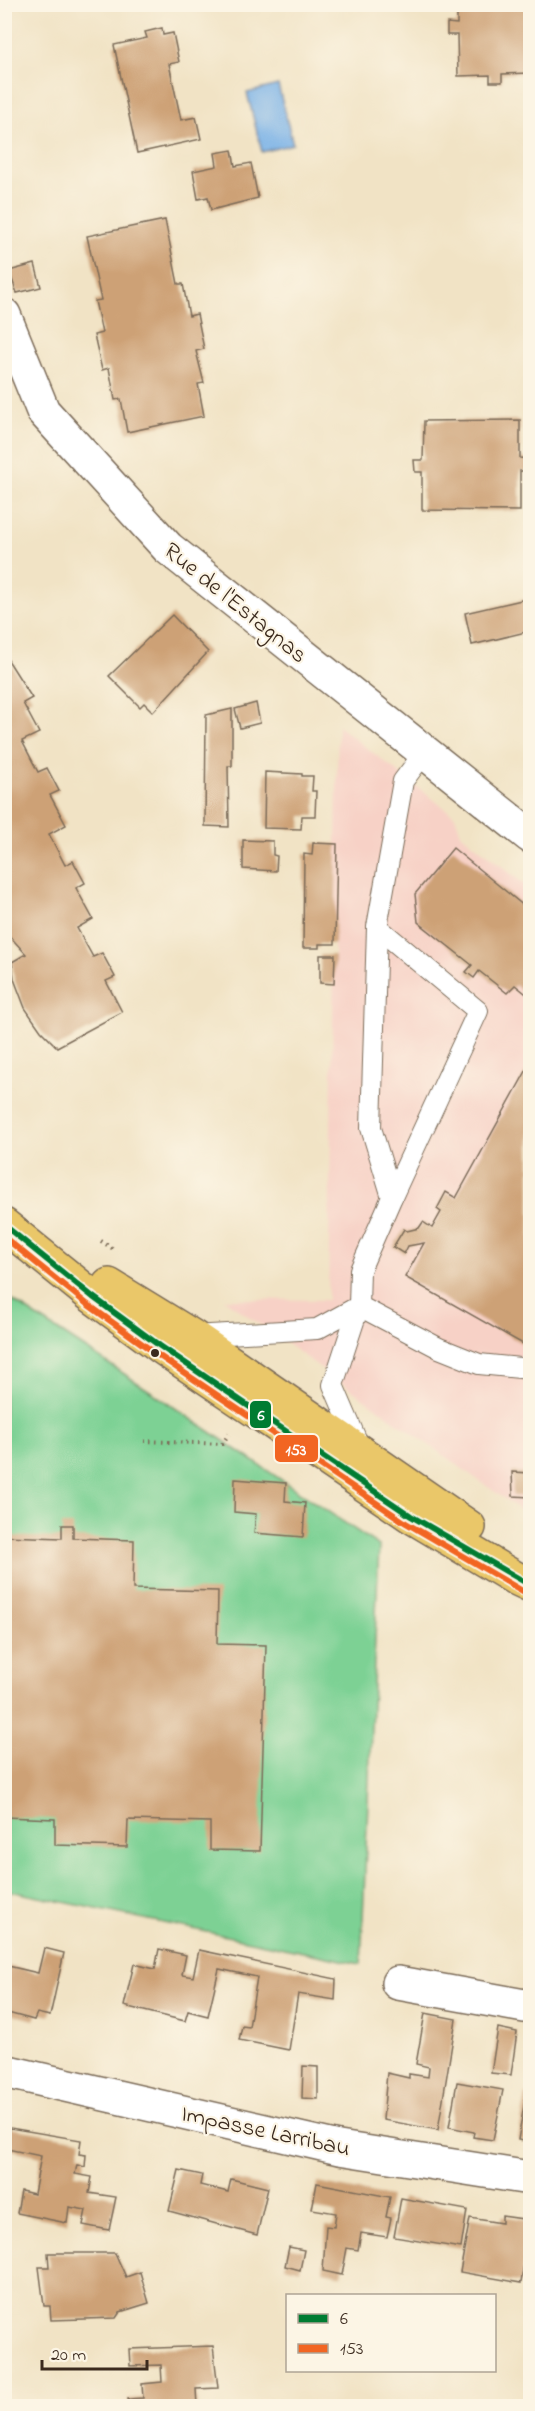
<svg xmlns="http://www.w3.org/2000/svg" width="535" height="2411" font-family="'Indie Flower',sans-serif">
<style>
.built{fill:#f7d1c6}
.grass{fill:#7dd194;stroke:#5c7e59;stroke-width:1.5}
.water{fill:#77b0e7;stroke:#596d82;stroke-width:1.5}
.building{fill:#cda176}
.lines{fill:none;stroke-linecap:round;stroke-linejoin:round}
.lane-casing{stroke:#7b6b58;stroke-width:22}
.street-casing{stroke:#7b6b58;stroke-width:36}
.primary-casing{stroke:#7b6b58;stroke-width:36}
.path{stroke:#7b6b58;stroke-width:4;stroke-dasharray:1.5 4.5;stroke-linecap:butt}
.lane{stroke:#fff;stroke-width:20}
.street{stroke:#fff;stroke-width:33}
.primary{stroke:#eac769;stroke-width:33}
.bus-1-casing{stroke:#fcf5e5;stroke-width:10}
.bus-2-casing{stroke:#fcf5e5;stroke-width:10}
.bus-1{stroke:#007c32;stroke-width:6}
.bus-2{stroke:#f26522;stroke-width:6}
.bus-dot{fill:#3b2a1e;stroke:#fcf5e5;stroke-width:2}
.labels{text-anchor:middle;stroke-width:4.5;stroke-linejoin:round;paint-order:stroke}
.street-label{font-size:24px;fill:#3b2a1e;stroke:#fcf5e5}
.line-badge{stroke:#fcf5e5;stroke-width:2}
.badge-label{font-size:16px;text-anchor:middle;font-weight:bold;fill:#fff}
</style>
<rect width="100%" height="100%" fill="#fcf5e5"/>
<filter id="ink" filterUnits="userSpaceOnUse"><feTurbulence type="fractalNoise" baseFrequency=".0167" numOctaves="2"/><feDisplacementMap in="SourceGraphic" scale="12" xChannelSelector="R" yChannelSelector="G"/><feConvolveMatrix kernelMatrix="1 2 1 2 8 2 1 2 1" color-interpolation-filters="sRGB"/></filter>
<filter id="wash" filterUnits="userSpaceOnUse"><feTurbulence type="fractalNoise" baseFrequency=".008" numOctaves="4" result="noise"/><feDisplacementMap in="SourceGraphic" scale="24" xChannelSelector="R" yChannelSelector="G"/><feGaussianBlur stdDeviation="1.35" result="paint"/><feColorMatrix in="noise" values="0 0 0 0 0 0 0 0 0 0 0 0 0 0 0 0 0 1.4 0 .05"/><feComposite in="paint" operator="in"/></filter>
<g filter="url(#wash)">
<rect width="100%" height="100%" fill="#f1e3c5"/>
<path class="built" d="M338 726 455 816 461 834 530 889V1517L224 1299 328 1300Z"/>
<path class="grass" d="M4 1295 147 1389 379 1546 361 1964 5 1890Z"/>
<path class="water" d="M278 85 293 144 262 152 247 93Z"/>
<g id="blocks">
<g class="building">
<path d="M457 4H530V73L502 74V82H490V75L458 76 457 35H447V23L457 24Z"/>
<path d="M162 28 163 35 173 33 179 62 169 64 181 120 196 117 201 139 137 153 114 45 147 38 145 32Z"/>
<path d="M232 150 235 166 251 163 258 198 211 210 208 197 198 199 193 171 217 166 215 153Z"/>
<path d="M165 220 178 284H183L189 316 197 314 204 349 196 351 204 383 198 384 204 416 127 432 121 399 115 400 109 368 102 370 94 335 102 333 95 301 101 300 87 236Z"/>
<path d="M35 264 41 287 17 293 9 271Z"/>
<path d="M520 420V458L530 459V471H520V511L422 510V472H415L414 460H423L424 421Z"/>
<path d="M530 598V631L472 645 465 613Z"/>
<path d="M172 615 208 652 153 712 144 703 140 707 109 676Z"/>
<path d="M8 660 32 698 23 703 39 733 22 741 38 772 47 768 59 791 50 795 66 825 49 834 65 865 73 861 85 883 76 888 93 919 77 928 93 957 102 953 115 977 106 981 122 1012 57 1047 41 1031 25 1008 14 979 12 962 26 954 4 930V662Z"/>
<path d="M256 703 260 723 240 728 235 709Z"/>
<path d="M232 709V766H228L229 827 205 826 206 715Z"/>
<path d="M265 772 302 774V776H313L312 791H316L315 816H302L301 829 264 828Z"/>
<path d="M243 840 273 841V855L277 856 276 871 243 869Z"/>
<path d="M313 843 337 844 335 944H319V948H303L304 854 312 855Z"/>
<path d="M453 848 530 911V997L515 985 507 993 479 971 474 978 466 972 472 965 418 922 415 894Z"/>
<path d="M320 955H335L334 984 320 983Z"/>
<path d="M530 1064V1348L405 1277 424 1243 408 1246 404 1254 393 1247 404 1229 407 1231 419 1228 423 1222 432 1228 441 1212 437 1209 446 1192 456 1198Z"/>
<path d="M512 1472 530 1473V1497L513 1496Z"/>
<path d="M235 1479 286 1483 285 1501 305 1503 303 1537 254 1533 256 1514 234 1512Z"/>
<path d="M62 1525H73V1538L134 1540 133 1589 218 1591 217 1644 266 1645 260 1851 210 1850V1822L128 1820 127 1847 55 1845V1819L4 1817V1536L62 1538Z"/>
<path d="M44 1948 64 1953 50 2016 37 2013 34 2020 4 2012V1965L38 1973Z"/>
<path d="M159 1949 186 1955 182 1975 193 1977 199 1950 336 1979 335 2000 298 1994 289 2050 239 2040 242 2026 249 2027 257 1977 219 1969 208 2016 188 2011 185 2021 124 2006 134 1964 155 1969Z"/>
<path d="M425 2013 456 2019 438 2130 383 2120 387 2073 409 2078V2074L428 2077 429 2067 416 2064Z"/>
<path d="M498 2028 517 2032 511 2075 491 2073Z"/>
<path d="M303 2066 318 2067V2099L302 2098Z"/>
<path d="M457 2082 503 2090 493 2140 473 2137 474 2132 449 2127Z"/>
<path d="M526 2094H530V2142L518 2140Z"/>
<path d="M10 2128 81 2140 79 2154 86 2155 85 2167 77 2165 75 2174 92 2177 89 2193 116 2197 109 2230 83 2225 86 2210 69 2207 67 2223 17 2213 21 2191 34 2194 41 2156 7 2149Z"/>
<path d="M179 2170 202 2175 200 2185 228 2192 231 2179 268 2188 257 2235 169 2211Z"/>
<path d="M317 2183 390 2197 386 2217 391 2218 387 2237 361 2233 358 2250 347 2248 342 2275 323 2271 326 2226 334 2227 336 2213 312 2209Z"/>
<path d="M401 2198 467 2210 461 2248 394 2237Z"/>
<path d="M502 2216 530 2220 521 2283 460 2272 470 2218 502 2223Z"/>
<path d="M289 2247 304 2250 300 2270 285 2266Z"/>
<path d="M48 2253H115L126 2277 140 2272 149 2303 120 2312 116 2318 51 2320 50 2306H44L39 2267H49Z"/>
<path d="M213 2346 218 2388 196 2389 197 2406H129L128 2399 143 2398 142 2384 162 2382 161 2365 130 2366 129 2349Z"/>
</g>
</g>
</g>
<g filter="url(#ink)">
<use href="#blocks" fill-opacity="0" stroke="#7b6b58" stroke-width="1.5"/>
<g class="lines">
<g class="lane-casing">
<g id="lane">
<path d="M377 927 478 1011 392 1197"/>
<path d="M359 1306 439 1348 479 1364 530 1369"/>
<path d="M192 1336 317 1329 359 1306"/>
<path d="M360 1448 333 1385 359 1306 360 1270 392 1197 371 1128 377 927 403 781 424 753"/>
</g>
</g>
<g class="street-casing">
<g id="street">
<path d="M4 315 43 411 168 548 530 836"/>
<path d="M398 1983 530 2007"/>
<path d="M4 2071 339 2148 530 2178"/>
</g>
</g>
<g class="primary-casing">
<g id="primary">
<path d="M4 1225 93 1297 160 1346 411 1516 515 1578 530 1585"/>
<path d="M109 1285 192 1336 469 1527"/>
</g>
</g>
<g class="path">
<path d="M101 1241 115 1250"/>
<path d="M144 1441 222 1444 229 1434"/>
</g>
<use href="#lane" class="lane"/>
<use href="#street" class="street"/>
<use href="#primary" class="primary"/>
<g class="bus-1-casing">
<path id="bus-1" d="M4 1225 93 1297 160 1346 411 1516 530 1585"/>
</g>
<g class="bus-2-casing">
<path id="bus-2" d="M4 1237 87 1304 155 1353 406 1523 526 1593"/>
</g>
<use href="#bus-1" class="bus-1"/>
<use href="#bus-2" class="bus-2"/>
</g>
</g>
<circle class="bus-dot" cx="155" cy="1353" r="5"/>
<g class="labels">
<g class="street-label">
<text transform="translate(236 602) rotate(39)" y="8">Rue de l'Estagnas</text>
<text transform="translate(266 2130) rotate(12)" y="8">Impasse Larribau</text>
</g>
</g>
<g class="line-badge">
<rect x="249" y="1400" width="23" height="29" rx="6" fill="#007c32"/>
<rect x="274" y="1434" width="45" height="29" rx="6" fill="#f26522"/>
</g>
<g class="badge-label">
<text x="261" y="1420">6</text>
<text x="296" y="1455">153</text>
</g>
<rect width="535" height="2411" fill="none" stroke="#fcf5e5" stroke-width="24"/>
<rect x="286" y="2294" width="210" height="78" fill="#fcf5e5" stroke="#afa495" stroke-width="1.5"/>
<rect x="298" y="2314" width="30" height="9" fill="#007c32" stroke="#afa495" stroke-width="1.5"/>
<text x="340" y="2324" font-size="18" fill="#3b2a1e">6</text>
<rect x="298" y="2344" width="30" height="9" fill="#f26522" stroke="#afa495" stroke-width="1.5"/>
<text x="340" y="2354" font-size="18" fill="#3b2a1e">153</text>
<path d="M42 2360v9h105v-9" fill="none" stroke="#3b2a1e" stroke-width="3"/>
<text x="51" y="2360" font-size="18" fill="#3b2a1e" stroke="#fcf5e5" stroke-width="4.5" paint-order="stroke">20 m</text>
</svg>
